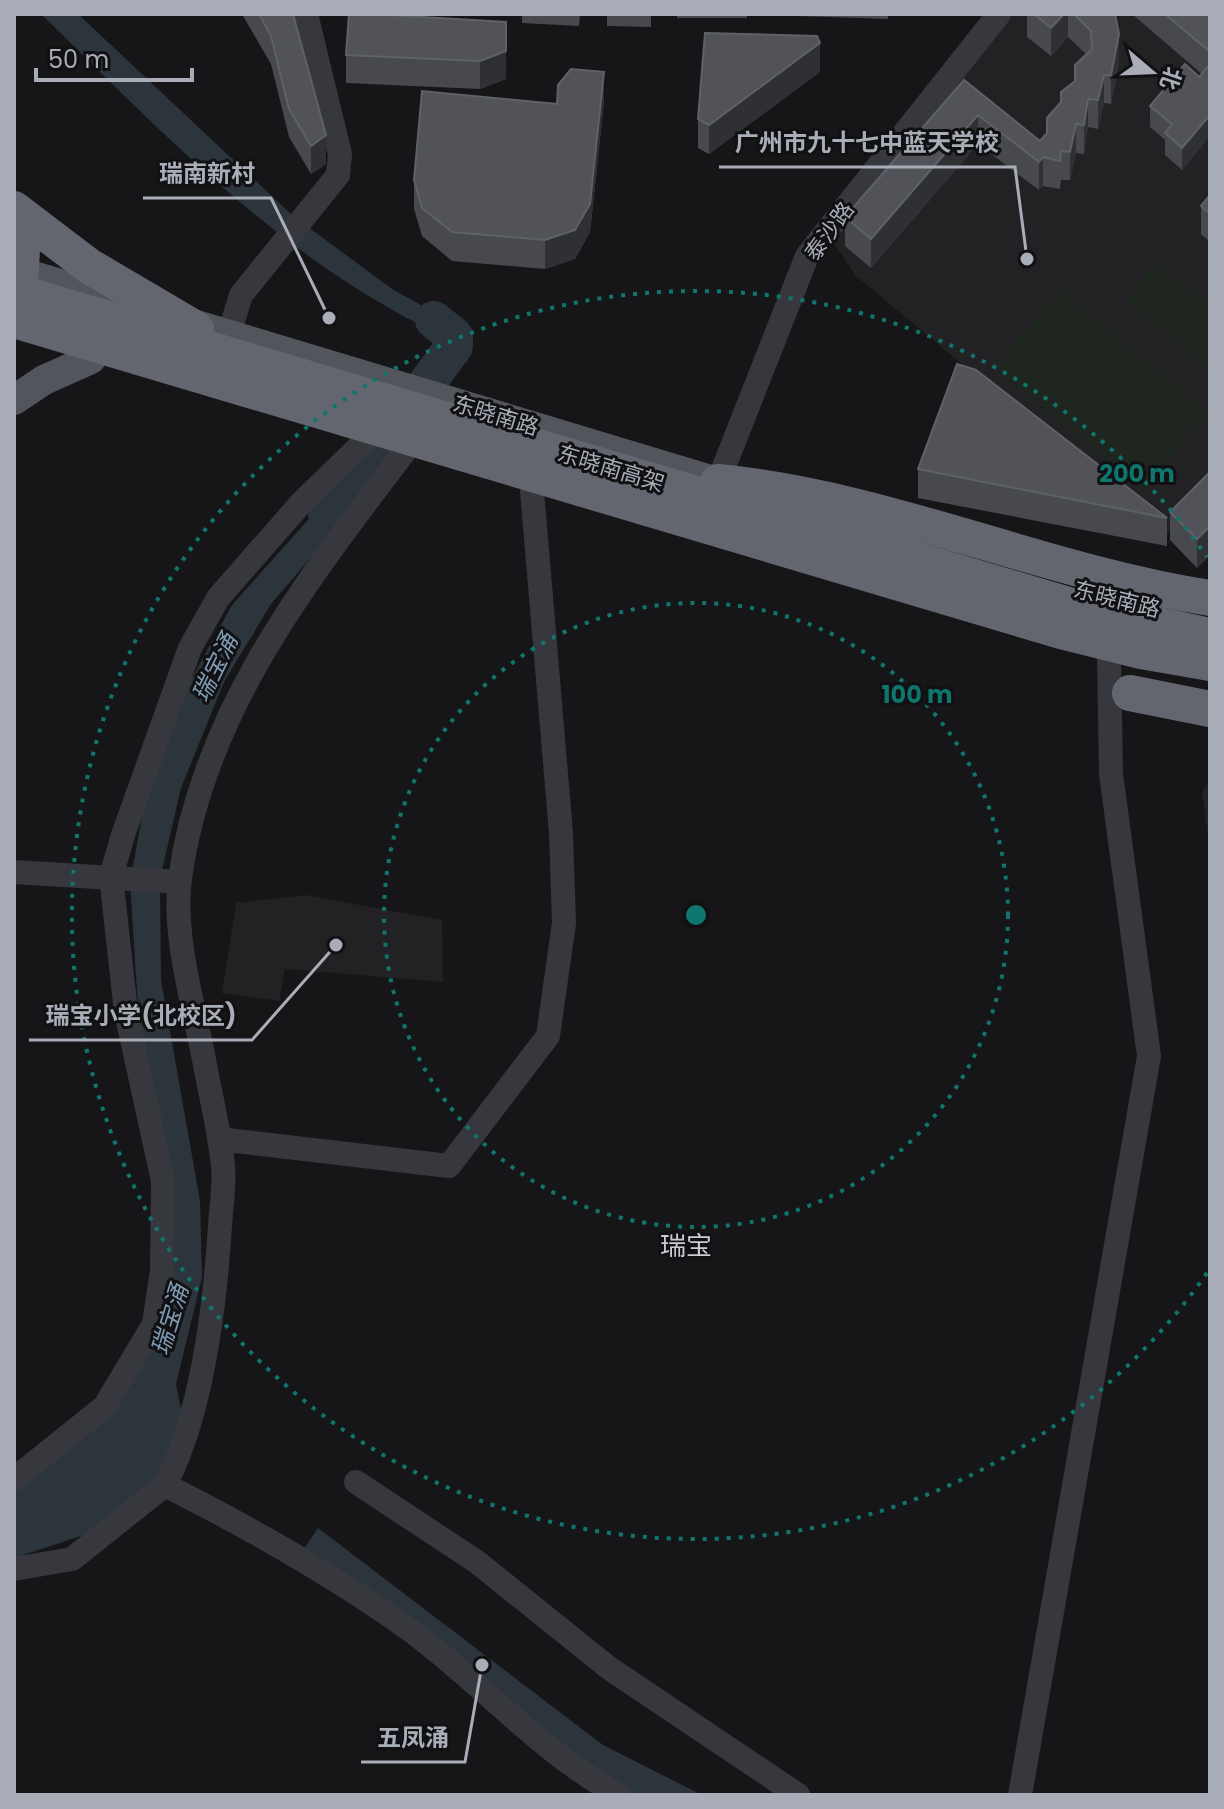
<svg xmlns="http://www.w3.org/2000/svg" width="1224" height="1809" font-family="Poppins,'Noto Sans SC',sans-serif">
<style>
.built{fill:#222225}
.green{fill:#1e261f}
.water{fill:#2c353c}
.lines{fill:none;stroke-linecap:round;stroke-linejoin:round}
.river{stroke:#2c353c;stroke-width:38}
.minor{stroke:#37383d;stroke-width:24}
.major{stroke:#53555c;stroke-width:30}
.highway{stroke:#63666e;stroke-width:36}
.wall{fill:#47494d}
.shaded-wall{fill:#2f3033}
.building{fill:#525359;stroke:#5f6168;stroke-width:2}
.ring{fill:none;stroke:#0f766e;stroke-width:4;stroke-dasharray:4 8}
.labels{text-anchor:middle;stroke-width:6;stroke-linejoin:round;paint-order:stroke}
.street-label{font-size:22px;fill:#a8adb8;stroke:#111113}
.water-label{font-size:24px;font-style:italic;fill:#7f9bb3;stroke:#111113}
.quarter-label{font-size:26px;fill:#c9ccd4;stroke:#111113}
.centre{fill:#0f766e;stroke:#111113;stroke-width:4}
.ring-label{font-size:24px;text-anchor:middle;font-weight:bold;fill:#0f766e;stroke:#111113;stroke-width:6;stroke-linejoin:round;paint-order:stroke}
.leader{fill:none;stroke:#a8adb8;stroke-width:3}
.callout-dot{fill:#a8adb8;stroke:#111113;stroke-width:3}
.callout-label{font-size:24px;text-anchor:middle;font-weight:bold;fill:#a8adb8;stroke:#111113;stroke-width:6;stroke-linejoin:round;paint-order:stroke}
</style>
<rect width="100%" height="100%" fill="#161618"/>
<g class="built">
<path d="M1012 14H1210V490L1166 534 856 276 833 242Z"/>
<path d="M1210 780V850L1202 792Z"/>
<path d="M305 895 442 920 443 982 285 969 279 1001 222 993 236 903Z"/>
</g>
<g class="green">
<path d="M1156 262 1210 309V372L1125 299Z"/>
<path d="M1060 289 1198 403 1204 416 1143 490 995 367Z"/>
</g>
<g class="water">
<path d="M41 14H78L292 215 392 289 462 328 472 343 467 363 436 354 441 335C283 261 164 134 41 14Z"/>
<path d="M351 472 376 482 271 604 224 682 181 788 160 879 161 980 200 1201 202 1277 176 1384 182 1414 162 1474 96 1531 14 1558V1492L112 1411 168 1272 139 1023 130 882 148 783 175 709 232 605Z"/>
<path d="M318 1528 603 1745 702 1795H628L303 1550Z"/>
</g>
<g class="lines">
<path class="river" d="M327 514 353 486 454 346V336L434 320"/>
<g class="minor">
<path d="M229 334 241 295 338 175 340 154 306 14"/>
<path d="M405 451C307 580 202 713 180 879 172 937 196 1013 206 1070 212 1102 220 1134 223 1166 225 1185 221 1206 220 1226 215 1305 202 1414 165 1485 250 1528 332 1574 410 1630 482 1683 540 1752 619 1795"/>
<path d="M718 482 807 256 999 14"/>
<path d="M14 872 179 882"/>
<path d="M219 1139 449 1166 548 1036 564 923 561 833 532 491"/>
<path d="M14 1479 105 1406 154 1324 162 1270 163 1181 126 1012 111 876 124 832 190 648 218 598 302 502 366 440"/>
<path d="M356 1482 477 1562 609 1668 798 1795"/>
<path d="M14 1569 72 1559 165 1485"/>
<path d="M1020 1795 1149 1056 1111 774 1109 658"/>
</g>
<g class="major">
<path d="M14 270 711 480"/>
<path d="M14 400 44 380 91 359"/>
</g>
<g class="highway">
<path d="M14 209 89 266 196 329"/>
<path d="M14 216 22 250 18 313"/>
<path d="M14 291 1072 606 1210 636"/>
<path d="M14 320 1061 631 1141 651 1210 663"/>
<path d="M718 482C886 498 1043 572 1210 598"/>
<path d="M1130 693 1210 709"/>
</g>
</g>
<g class="wall">
<path d="M242 14H293L326 164 311 174 289 137 271 64Z"/>
<path d="M349 14H424L423 17 506 79 480 89 346 83V55Z"/>
<path d="M522 14H580L579 26 522 23Z"/>
<path d="M607 14H651V27L607 26Z"/>
<rect x="677" y="14" width="70" height="4"/>
<path d="M797 14H888V19L797 16Z"/>
<path d="M1027 14H1115L1119 63 1111 104 1104 103 1098 129 1088 127 1084 154 1076 153 1070 180H1061L1060 189 1043 186 1039 190 978 144 871 268 845 246V217L964 80 1040 141 1047 133 1061 102 1075 82 1086 54 1068 37 1051 56 1027 37Z"/>
<path d="M1132 14H1210V136L1182 170 1165 155V140L1150 127V106L1199 77 1202 74Z"/>
<path d="M820 72 709 154 698 148V119Z"/>
<path d="M604 101 590 232 575 259 545 269 452 261 422 236 414 209V180L557 104Z"/>
<path d="M1210 195V242L1201 234V206Z"/>
<path d="M918 469 1167 518V546L918 498Z"/>
<path d="M1210 472V555L1197 568 1170 540V512Z"/>
</g>
<g class="shaded-wall">
<path d="M1064 14H1068V37L1051 56V28Z"/>
<path d="M506 22V79L480 89V61Z"/>
<path d="M1119 34V63L1111 104V75Z"/>
<path d="M820 43V72L709 154V125Z"/>
<path d="M604 72V101L590 232 575 259 545 269V240Z"/>
<path d="M1104 75V103L1098 129V100Z"/>
<path d="M1088 99V127L1084 154V125Z"/>
<path d="M978 115V144L871 268V239Z"/>
<path d="M1210 115V136L1182 170V148Z"/>
<path d="M1076 124V153L1070 180V152Z"/>
<path d="M326 135V164L311 174V146Z"/>
<path d="M1043 157V186L1039 190V162Z"/>
<path d="M1210 526V555L1197 568V539Z"/>
</g>
<g class="building">
<path d="M259 14H293L326 135 311 146 289 109 271 36Z"/>
<path d="M349 14H372L506 22V51L480 61 346 55Z"/>
<path d="M1034 14H1064L1051 28Z"/>
<path d="M1074 14H1115L1119 34 1111 75H1104L1098 100 1088 99 1084 125 1076 124 1070 152 1061 151 1060 161 1043 157 1039 162 978 115 871 239 845 217 964 80 1040 141 1047 133V118L1061 102V92L1075 81V65L1092 49 1091 31Z"/>
<path d="M1165 14H1210V52Z"/>
<path d="M705 33 817 36 820 43 709 125 698 119Z"/>
<path d="M1185 64 1199 77 1207 67 1210 70V115L1182 148 1165 133 1172 124 1150 106Z"/>
<path d="M571 69 604 72 590 204 575 230 545 240 452 232 422 208 414 180 422 91 557 104 558 85Z"/>
<path d="M1210 195V214L1201 206Z"/>
<path d="M957 364 976 370 1167 518 918 469Z"/>
<path d="M1210 472V526L1197 539 1170 512Z"/>
</g>
<g class="ring">
<circle cx="696" cy="915" r="312"/>
<path d="M1207 1273A624 624 0 1 1 1207 557"/>
</g>
<g class="labels">
<g class="street-label">
<text transform="translate(829 231) rotate(-54)" y="8">泰沙路</text>
<text transform="translate(496 415) rotate(17)" y="8">东晓南路</text>
<text transform="translate(611 468) rotate(17)" y="8">东晓南高架</text>
<text transform="translate(1117 599) rotate(14)" y="8">东晓南路</text>
</g>
<g class="water-label">
<text transform="translate(215 668) rotate(-64)" y="8">瑞宝涌</text>
<text transform="translate(170 1320) rotate(-73)" y="8">瑞宝涌</text>
</g>
<g class="quarter-label">
<text x="686" y="1255">瑞宝</text>
</g>
</g>
<circle cx="696" cy="915" r="12" class="centre"/>
<g class="ring-label">
<text x="1137" y="482">200 m</text>
<text x="917" y="703">100 m</text>
</g>
<path class="leader" d="M1027 259L1015 167H719M329 318L271 198H143M336 945L252 1040H29M482 1665L465 1762H361"/>
<g class="callout-dot">
<circle cx="1027" cy="259" r="8"/>
<circle cx="329" cy="318" r="8"/>
<circle cx="336" cy="945" r="8"/>
<circle cx="482" cy="1665" r="8"/>
</g>
<g class="callout-label">
<text x="867" y="151">广州市九十七中蓝天学校</text>
<text x="207" y="182">瑞南新村</text>
<text x="141" y="1024">瑞宝小学(北校区)</text>
<text x="413" y="1746">五凤涌</text>
</g>
<rect width="1224" height="1809" fill="none" stroke="#a8adb8" stroke-width="32"/>
<g transform="translate(1152 72) rotate(109)" stroke="#111113" stroke-width="6" paint-order="stroke">
<path d="M0-6L14 30L0 20L-14 30Z" fill="#a8adb8"/>
<text y="-12" font-size="22" font-weight="bold" text-anchor="middle" fill="#a8adb8">北</text>
</g>
<path d="M36 68v12h156v-12" fill="none" stroke="#a8adb8" stroke-width="4"/>
<text x="48" y="68" font-size="24" fill="#a8adb8" stroke="#111113" stroke-width="6" paint-order="stroke">50 m</text>
</svg>
